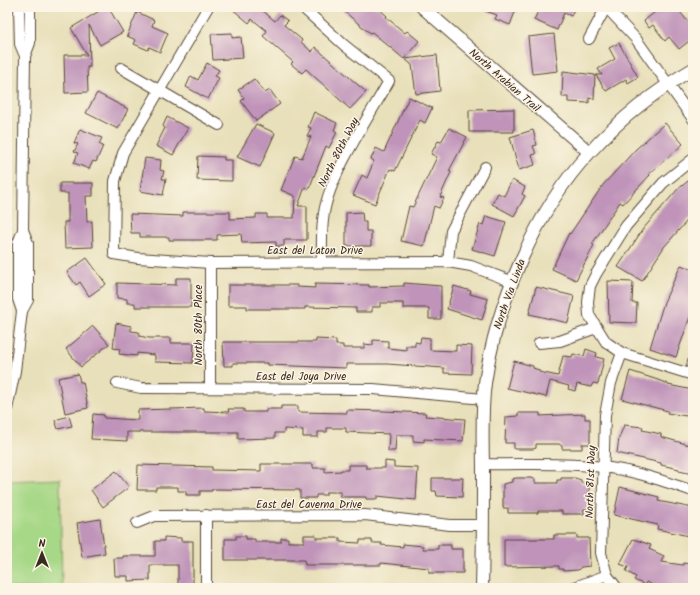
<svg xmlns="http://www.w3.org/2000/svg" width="700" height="595" font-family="Kalam,sans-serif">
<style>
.green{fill:#a7d887;stroke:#718152}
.building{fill:#c094ba}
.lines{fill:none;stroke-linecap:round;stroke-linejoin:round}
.minor-casing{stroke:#554535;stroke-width:12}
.tertiary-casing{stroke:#554535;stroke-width:14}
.minor{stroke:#fff;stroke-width:10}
.tertiary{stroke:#fff;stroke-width:12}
.labels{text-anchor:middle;stroke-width:3;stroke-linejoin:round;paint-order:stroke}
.street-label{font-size:11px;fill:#3b2a1e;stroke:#fcf5e5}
</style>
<rect width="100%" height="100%" fill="#fcf5e5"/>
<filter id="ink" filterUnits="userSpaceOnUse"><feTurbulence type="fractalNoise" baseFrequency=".025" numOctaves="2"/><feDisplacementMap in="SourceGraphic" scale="8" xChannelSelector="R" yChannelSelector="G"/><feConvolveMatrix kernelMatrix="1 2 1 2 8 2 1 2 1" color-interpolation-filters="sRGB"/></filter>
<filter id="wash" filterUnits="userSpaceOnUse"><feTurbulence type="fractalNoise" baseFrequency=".012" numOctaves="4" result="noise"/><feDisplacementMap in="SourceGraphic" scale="16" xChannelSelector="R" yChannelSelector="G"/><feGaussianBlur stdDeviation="0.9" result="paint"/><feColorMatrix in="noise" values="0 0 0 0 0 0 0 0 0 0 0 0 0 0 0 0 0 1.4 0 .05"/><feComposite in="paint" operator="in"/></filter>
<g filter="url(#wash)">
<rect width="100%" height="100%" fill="#e8e0ba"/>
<path class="green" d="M60 479 62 588H7V481Z"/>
<g id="blocks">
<g class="building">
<path d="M106 7H108L123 32 100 45 89 25 90 67H87L88 92 65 93 64 55H87L71 28Z"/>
<path d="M230 7H258L275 21 280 15 288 21 284 25 302 40 301 42 312 52 315 47 366 92 350 109 306 69 302 73 291 64 293 62 263 36 267 31 252 19 249 23Z"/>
<path d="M339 7H377L387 16 386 17 405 33 407 31 419 41 404 59 372 32 371 33 366 30Z"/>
<path d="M517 7 510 25 495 19 497 15 477 8Z"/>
<path d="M540 7H575L571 16 564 13 557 30 534 20Z"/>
<path d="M651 7H676L689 23 693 20V38L679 49 669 37 665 41 653 25 649 28 644 21 655 12Z"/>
<path d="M137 12 154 20 152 26 168 33 160 52 149 47 148 50 134 44 136 40 127 36Z"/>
<path d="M232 33V38L241 37 243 58 213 60 211 34Z"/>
<path d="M554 34 558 71 532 74 528 37Z"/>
<path d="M619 43 638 77 628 83 626 79 606 91 596 75H602L598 69 615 59 609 48Z"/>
<path d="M437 55 440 91 416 94 412 65 405 59Z"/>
<path d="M207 63 219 70 215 76 219 78 208 99 186 87 191 76 198 80Z"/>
<path d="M563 71 595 75 594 99 589 98V103L568 102V97H562Z"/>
<path d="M254 79 265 93 270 90 280 104 256 121 241 101 244 98 238 90Z"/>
<path d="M97 93 128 109 118 129 86 113Z"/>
<path d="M409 97 432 108 425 123 420 120 395 171 390 169 375 204 353 195 362 175 367 178 374 161 371 159 376 148 384 152Z"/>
<path d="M514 109V132H469V110Z"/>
<path d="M314 112 337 123 334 130 337 132 329 148 326 146 309 189 305 187 298 206H307V240H284V246H276V242L242 243 241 234 217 235V240H169V237H140V233H131L130 214 183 216V212H230V219L256 218V214H267V218H294L295 196 281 190 295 156 302 158 311 137 307 136 311 128 308 127Z"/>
<path d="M167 117 188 128 173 155 156 146 165 128 163 126Z"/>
<path d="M665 123 683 144 649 174 650 175 623 204 620 202 592 244 594 245 576 280 552 269 569 233 570 234 603 185 636 149Z"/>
<path d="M256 124 275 133 260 167 237 157Z"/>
<path d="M449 128 467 137 449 171 451 172 440 197 444 198 439 208 434 206 424 246 401 241 409 206 413 207 437 157 431 154 438 141 441 142Z"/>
<path d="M80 129 102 138 99 144 103 146 96 162 93 161 89 169 74 163 78 153 74 152 78 144 74 143Z"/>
<path d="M533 130 537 145 533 146 536 154 532 155 535 165 519 170 510 137Z"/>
<path d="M198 156 224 157V160H232V181L197 180Z"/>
<path d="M145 158 161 160 160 170 164 171 162 179H166L163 195 140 191Z"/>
<path d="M693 177V214L664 247 642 281 618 267 643 229 677 190Z"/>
<path d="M512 180 525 187 522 194 525 196 514 216 492 204 498 193 504 196Z"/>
<path d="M60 183H93V196H86L87 222 92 221 93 247 65 248 64 222H68V193H60Z"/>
<path d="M362 212 363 222H366V231H371V246H346V213Z"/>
<path d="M486 216 506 222 495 256 472 249 480 224 483 225Z"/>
<path d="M87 258 106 284 89 296 80 282 76 285 67 272Z"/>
<path d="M681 265 693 270V308L676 357 650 348 664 302Z"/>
<path d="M176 278H191V307H135V303H127V299L117 298V283L176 285Z"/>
<path d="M608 281 633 282 632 303H637L636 323 609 322Z"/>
<path d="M404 283 441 286V319H429V308H403V303H380V307H372V312H356V308L305 307V309H247V306H228V285H297V287L315 288V284L369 285V287L404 286Z"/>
<path d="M454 286 471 291 470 294 488 299 482 320 447 309Z"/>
<path d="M536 287 574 296 568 323 529 314Z"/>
<path d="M116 323 131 326V331L139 332V336L149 338H171V343H194L193 363 155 362V355L137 353V356L119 354 120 349 113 348Z"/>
<path d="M93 326 109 344 81 367 66 349Z"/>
<path d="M421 337 430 338V350L456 351V345L472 346 471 374 444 373V368L387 364H346V368L268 365V363H233V366H224L223 342H316V339L336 340V345H343V348H364V344L373 345V340L388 341V348L406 350V346H415V342L420 343Z"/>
<path d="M586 349 597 353 596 357 604 359 598 384 593 383 591 387 577 384 575 391 568 389 569 386 550 381 546 397 507 388 514 361 533 366V368L539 370V372L558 376 563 356 572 357 573 354 584 356Z"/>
<path d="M630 371 658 380 668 384V385L693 390V417L667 413 668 411 622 399Z"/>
<path d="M78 374 80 382H83L88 408 65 413 58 378Z"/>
<path d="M281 406H298V412L347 413V410L383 411 426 413 425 416 465 419 463 441 424 439V442L413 441V435H396L395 451H388L389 434 346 432V428H327V432H318V437H303V430L284 429V433H275V438L238 439V432H127V441L91 439 93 414 104 415V418L138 420V410L204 408V411L229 412 228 409H244V412H266V409H281Z"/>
<path d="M518 413H540V416L585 414V419H590V444H582V449H562V446L559 444H536V448L533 449H514V443H505L506 417 518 416Z"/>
<path d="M69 416 72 426 58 429 55 420Z"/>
<path d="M624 425 643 427 642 430 661 434V437L693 446V474L679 471V469L661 465V463L617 453 619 438Z"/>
<path d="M385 461 394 462V467L418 468 416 500 377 496V499H366V497H341V492H326V495H316V498H300V490L212 489V491H200V495H186V491H178V487H156V490H137L138 465 212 467V470L261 471V464H313V468H325V472L341 471V470H348V465H366V468H385Z"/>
<path d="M116 471 129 487 103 507 91 490Z"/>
<path d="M432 478H463L462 497 437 496 436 491H432Z"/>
<path d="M516 478H531L535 479V483H557V480H561V478H575L581 480V483H589V509H584V514H562V511H538V513H508V508H503V484L512 482V479Z"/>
<path d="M620 487 659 497 658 501 693 508V537L657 529 658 525 614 515Z"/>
<path d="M100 519 105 553 82 557 77 523Z"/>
<path d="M304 535H316V538H340V542L360 543V540H372V543H382L381 545 403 547V544L423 546V549H438V545H451V549H463V573H429V568L381 563V565H305L304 560H225V539H236V536H246V539H255V542H281V538H288V542H304Z"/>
<path d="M554 535H577V538H589L590 566 581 567 578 570 563 571V569H559V566L504 567V539H554Z"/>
<path d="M164 537 181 538V541H193V586H178V565H150V580L128 581V576H115L114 558H123V556H155V541H164Z"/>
<path d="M633 539 651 545 649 549 664 556 661 562 683 565V563L690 564V568H693V588H659L646 582 645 585 634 580 636 577 626 571 628 567 620 564Z"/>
</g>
</g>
</g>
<g filter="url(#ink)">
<use href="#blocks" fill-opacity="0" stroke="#554535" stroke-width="1"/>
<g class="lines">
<g class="minor-casing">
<g id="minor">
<path d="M19 7 20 44 25 56"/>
<path d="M208 7 123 153 115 181 114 254 138 258 210 263 448 262 471 266 513 282"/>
<path d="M302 7 344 45 389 81C369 117 330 174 324 213 321 229 322 246 322 262"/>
<path d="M606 7 636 39 693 119"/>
<path d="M589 39 606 7"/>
<path d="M121 68 219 125"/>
<path d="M693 159 663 183 626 226 596 274 590 286 588 302 589 315 606 342 622 353 693 375"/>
<path d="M448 262 451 231 485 167"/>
<path d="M210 263V388"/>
<path d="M22 311 18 299V243L23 230 25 56 30 43V7"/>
<path d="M539 343 560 341 596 328"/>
<path d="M691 374 693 362"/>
<path d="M117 383 141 388 373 389 484 399"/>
<path d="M7 409 15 371 22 311 28 300V243L23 230"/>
<path d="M483 464C522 465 562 462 602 467 633 470 663 481 693 491"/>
<path d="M206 515V588"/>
<path d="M137 523 154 516 365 515 450 525H483"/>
<path d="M607 575 617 588"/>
<path d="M572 588 607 575 601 553 605 415 611 383 622 353"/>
</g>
</g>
<g class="tertiary-casing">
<g id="tertiary">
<path d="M422 7 589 152"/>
<path d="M482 588C483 550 483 511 483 473 483 443 481 413 485 383 496 305 536 209 590 152 620 119 655 91 693 69"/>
</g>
</g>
<use href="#minor" class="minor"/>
<use href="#tertiary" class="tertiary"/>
</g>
</g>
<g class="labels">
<g class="street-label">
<text transform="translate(505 80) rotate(41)" y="4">North Arabian Trail</text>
<text transform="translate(338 152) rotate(-63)" y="4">North 80th Way</text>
<text x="315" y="254">East del Laton Drive</text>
<text transform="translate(509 294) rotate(-70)" y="4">North Via Linda</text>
<text transform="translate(198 325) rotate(-90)" y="4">North 80th Place</text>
<text x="301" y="380">East del Joya Drive</text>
<text transform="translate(590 482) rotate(-88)" y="4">North 81st Way</text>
<text x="309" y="508">East del Caverna Drive</text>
</g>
</g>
<rect width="700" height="595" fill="none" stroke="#fcf5e5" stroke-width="24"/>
<g transform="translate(42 553)" stroke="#fcf5e5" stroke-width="3" paint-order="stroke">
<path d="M0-3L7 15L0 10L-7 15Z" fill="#3b2a1e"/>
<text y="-6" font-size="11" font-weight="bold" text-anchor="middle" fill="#3b2a1e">N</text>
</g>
</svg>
